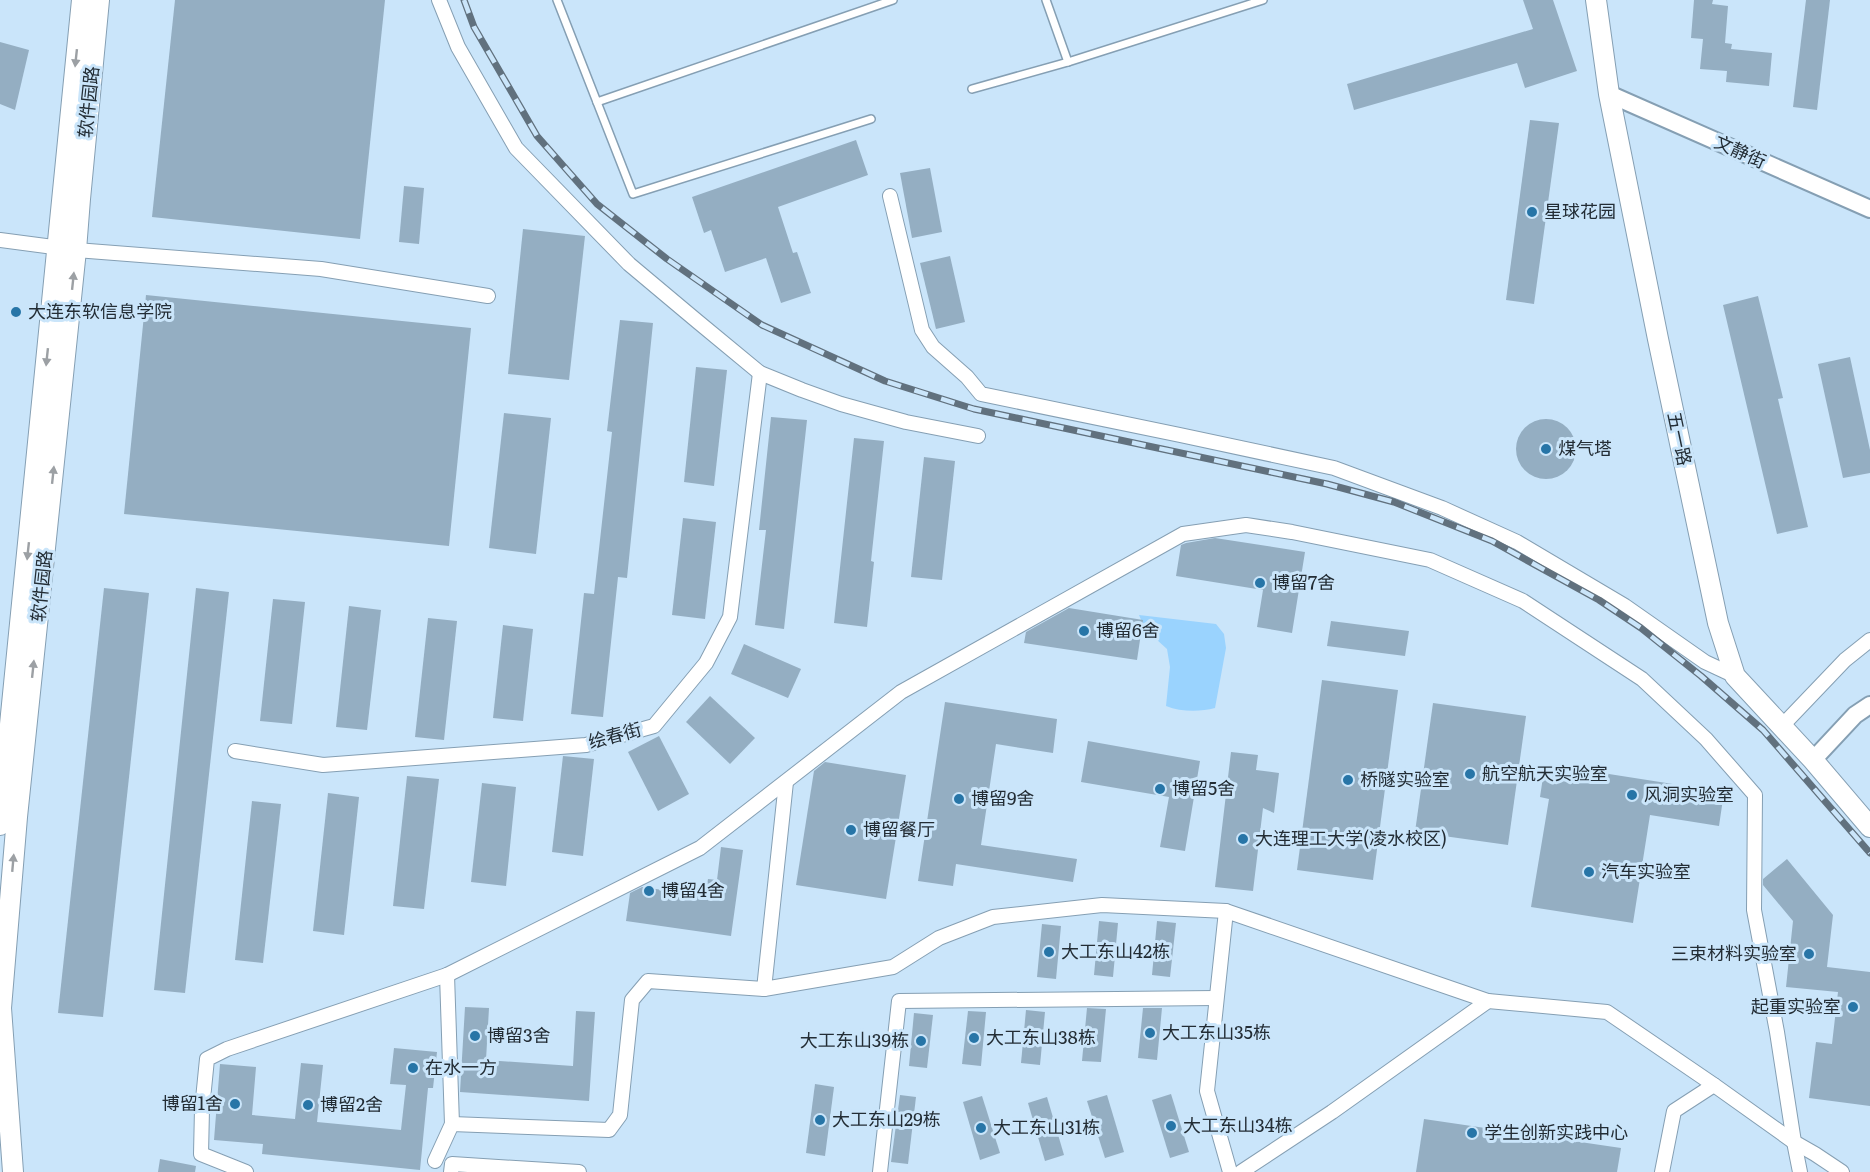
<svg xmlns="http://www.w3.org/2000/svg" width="1870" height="1172" font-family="Literata,'Noto Sans SC',serif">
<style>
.green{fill:#9ad3fe}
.building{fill:#94aec2}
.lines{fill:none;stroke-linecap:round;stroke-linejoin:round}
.service-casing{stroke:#859fb3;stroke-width:10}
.minor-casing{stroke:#859fb3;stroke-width:16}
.tertiary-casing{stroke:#859fb3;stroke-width:20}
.secondary-casing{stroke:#859fb3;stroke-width:22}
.service{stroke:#fff;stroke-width:7}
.minor{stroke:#fff;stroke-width:14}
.tertiary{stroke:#fff;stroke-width:16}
.secondary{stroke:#fff;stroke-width:20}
.rail-casing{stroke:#61717e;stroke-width:7}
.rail{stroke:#cae5fa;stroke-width:4.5;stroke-dasharray:14;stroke-linecap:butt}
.oneway{fill:#9ca0a4}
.poi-dot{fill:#2775a7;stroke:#cae5fa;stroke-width:2}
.labels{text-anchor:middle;stroke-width:6;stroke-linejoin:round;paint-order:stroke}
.street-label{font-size:18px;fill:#232d35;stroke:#cae5fa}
.poi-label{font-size:18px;fill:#232d35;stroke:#cae5fa;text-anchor:start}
</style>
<rect width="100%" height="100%" fill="#cae5fa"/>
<path class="green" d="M1139 615 1216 624 1224 634 1226 648 1215 708C1200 712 1181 712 1166 706L1170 667 1167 649 1145 629Z"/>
<g class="building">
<path d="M175 0H385L360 239 152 217Z"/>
<path d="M1523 0H1553L1577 71 1525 88 1517 63 1354 110 1347 84 1533 29Z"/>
<path d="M1694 0H1713L1712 4 1728 6 1725 43 1732 44 1731 49 1772 53 1769 86 1726 82 1727 71 1700 69 1703 39 1691 38Z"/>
<path d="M1806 0H1830L1817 110 1793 107Z"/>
<path d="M0 42 29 50 15 110 0 104Z"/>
<path d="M1530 120 1559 123 1534 304 1506 300Z"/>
<path d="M856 140 868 175 778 207 793 253 797 252 811 293 781 303 766 258 725 272 711 230 704 233 692 197Z"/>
<path d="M930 168 942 232 912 238 900 173Z"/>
<path d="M404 186 424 188 419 244 399 242Z"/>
<path d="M523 229 585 236 569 380 508 374Z"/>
<path d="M950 256 965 322 936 329 920 263Z"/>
<path d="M146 295 471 328 449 546 124 514Z"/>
<path d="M1758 296 1783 398 1778 399 1808 527 1777 534 1723 305Z"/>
<path d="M620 320 653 323 627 578 618 577 603 717 571 714 584 593 594 594 612 432 607 431Z"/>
<path d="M1850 357 1870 450V473L1843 478 1818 364Z"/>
<path d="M696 367 727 370 714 486 684 482Z"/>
<path d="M504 413 551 418 536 554 489 548Z"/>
<path d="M771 417 807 420 784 629 755 625 766 530H759Z"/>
<circle cx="1546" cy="449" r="30"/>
<path d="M854 438 884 441 871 561 874 562 867 627 834 623Z"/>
<path d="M924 457 955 461 942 580 911 577Z"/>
<path d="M683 518 716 522 705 619 672 615Z"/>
<path d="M1215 538 1305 552 1292 633 1257 627 1263 590 1176 576 1181 545 1186 543Z"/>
<path d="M104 588 149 593 103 1017 58 1013Z"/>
<path d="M196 588 229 592 185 993 154 990Z"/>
<path d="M273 599 305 602 292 724 260 721Z"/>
<path d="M349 606 381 610 367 730 336 727Z"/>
<path d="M1069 608 1143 620 1137 660 1024 643 1026 632Z"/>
<path d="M428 618 457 621 444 740 415 737Z"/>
<path d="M1331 621 1409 631 1405 656 1327 646Z"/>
<path d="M503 625 533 629 523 721 493 718Z"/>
<path d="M744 644 801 669 788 698 731 674Z"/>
<path d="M1322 680 1398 690 1373 880 1297 870Z"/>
<path d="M710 696 755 738 730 764 686 722Z"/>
<path d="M945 702 1057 719 1053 753 996 744 981 845 1077 859 1073 882 956 864 953 886 918 881Z"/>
<path d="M1433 703 1526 716 1508 845 1415 832Z"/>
<path d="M659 736 689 794 658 811 628 752Z"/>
<path d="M1088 741 1200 761 1185 851 1160 847 1169 797 1081 782Z"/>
<path d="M1231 752 1258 755 1256 770 1279 773 1274 813 1263 808 1253 891 1215 887Z"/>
<path d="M563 756 594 759 583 856 552 852Z"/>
<path d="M825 762 906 775 886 899 796 885 814 771Z"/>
<path d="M1545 764 1724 792 1719 826 1650 815 1633 923 1531 907 1549 799 1540 797Z"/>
<path d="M407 776 439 779 424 909 393 906Z"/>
<path d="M482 783 516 787 506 886 471 882Z"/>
<path d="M328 793 359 797 344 935 313 931Z"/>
<path d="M252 801 281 804 263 963 235 960Z"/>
<path d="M721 847 743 850 731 936 626 921 630 893 642 887 705 896 708 879 717 880Z"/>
<path d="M1787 859 1833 915 1827 967 1870 972V1106L1809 1098 1816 1042 1832 1044 1838 992 1786 987 1793 921 1763 885V879Z"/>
<path d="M1099 921 1118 923 1113 977 1094 975Z"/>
<path d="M1157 921 1176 923 1170 977 1152 975Z"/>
<path d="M1042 924 1061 926 1056 979 1037 977Z"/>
<path d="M465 1007 489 1008 486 1060 573 1066 576 1011 595 1012 589 1101 460 1092Z"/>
<path d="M1087 1008 1106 1009 1101 1062 1082 1061Z"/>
<path d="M1143 1008H1162L1157 1060 1138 1058Z"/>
<path d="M1026 1010 1045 1012 1040 1065 1021 1063Z"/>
<path d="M968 1011 986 1012 981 1066 962 1064Z"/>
<path d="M914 1013 933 1015 927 1068 909 1066Z"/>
<path d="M394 1048 437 1052 433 1088H428L420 1170 262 1154 263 1144 214 1140 220 1064 256 1067 252 1115 295 1119 301 1063 323 1065 317 1122 401 1130 406 1085 390 1084Z"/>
<path d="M815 1084 834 1087 825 1156 806 1153Z"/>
<path d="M1171 1094 1189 1152 1170 1158 1152 1100Z"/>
<path d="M900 1095 916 1097 908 1164 891 1162Z"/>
<path d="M1107 1095 1124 1152 1105 1158 1087 1101Z"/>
<path d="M982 1096 1000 1153 980 1160 963 1102Z"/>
<path d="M1047 1097 1064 1155 1045 1161 1028 1103Z"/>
<path d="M1424 1119 1621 1148 1617 1172H1416Z"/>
<path d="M160 1159 196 1166 195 1172H158Z"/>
</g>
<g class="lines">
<g class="service-casing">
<g id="service">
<path d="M557 0 633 194 871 119"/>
<path d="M1046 0 1068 62"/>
<path d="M972 89 1068 62 1263 0"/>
<path d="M597 102 893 0"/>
</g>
</g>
<g class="minor-casing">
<g id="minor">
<path d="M439 0 458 47 516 148 629 264 697 321 760 373 802 390 841 404 906 422 978 436"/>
<path d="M890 196 922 330 933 347 967 377 981 394 1180 435 1334 468 1442 508 1517 542 1625 606 1705 662 1735 676"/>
<path d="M0 240 76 250 321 269 488 296"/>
<path d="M1782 726 1845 660 1870 640"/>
<path d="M235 751 323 765 586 745 654 726 706 663 730 617 760 373"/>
<path d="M447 975 452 1124"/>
<path d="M764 989 786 782"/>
<path d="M435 1161 452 1124 609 1130 620 1115 632 1000 648 981 764 989 893 967 939 938 993 917 1102 905 1226 911"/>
<path d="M246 1172 201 1154 202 1109 207 1059 227 1049 447 975 700 848 901 692 1183 534 1246 525 1292 532 1430 560 1523 601 1642 679 1706 739 1755 795 1754 910 1777 1032 1794 1142 1800 1172"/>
<path d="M451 1172 452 1164 579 1172"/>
<path d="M880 1172 899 1001 1216 998"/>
<path d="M1230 1172 1207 1091 1226 911 1488 1001 1607 1012 1714 1085 1794 1142 1815 1154 1842 1172"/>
<path d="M1241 1172 1332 1112 1488 1001"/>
<path d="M1662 1172 1674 1111 1714 1085"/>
</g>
</g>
<g class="tertiary-casing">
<g id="tertiary">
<path d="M1609 94 1870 209"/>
<path d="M1813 760 1855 715 1870 705"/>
</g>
</g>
<g class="secondary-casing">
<g id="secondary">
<path d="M1596 0 1609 94 1658 339 1718 623 1735 676 1813 760 1870 827"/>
<path d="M0 825 82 0"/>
<path d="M13 1172 1 1008 17 817 76 250 80 199 99 0"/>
</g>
</g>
<use href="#service" class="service"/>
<use href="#minor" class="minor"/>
<use href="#tertiary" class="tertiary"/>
<use href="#secondary" class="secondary"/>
<g class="rail-casing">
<path id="rail" d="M464 0 474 27 537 136 597 204 667 259 762 325 885 381 974 409 1327 484 1394 502 1492 541 1599 600 1641 628 1701 676 1763 730 1870 853"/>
</g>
<use href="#rail" class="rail"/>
</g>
<defs><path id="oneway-solid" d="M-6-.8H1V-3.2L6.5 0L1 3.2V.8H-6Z" transform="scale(1.5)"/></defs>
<g class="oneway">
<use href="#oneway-solid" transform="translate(76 58) rotate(96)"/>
<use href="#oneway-solid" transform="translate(73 281) rotate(-84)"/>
<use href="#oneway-solid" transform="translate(47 357) rotate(96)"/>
<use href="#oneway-solid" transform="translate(53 475) rotate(-84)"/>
<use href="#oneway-solid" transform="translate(28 551) rotate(96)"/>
<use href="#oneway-solid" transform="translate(33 669) rotate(-84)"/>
<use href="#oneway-solid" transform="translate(13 863) rotate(-85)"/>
</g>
<g class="poi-dot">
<circle cx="1532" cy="212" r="6"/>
<circle cx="16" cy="312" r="6"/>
<circle cx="1546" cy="449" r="6"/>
<circle cx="1260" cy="583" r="6"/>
<circle cx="1084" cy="631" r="6"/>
<circle cx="1470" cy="774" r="6"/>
<circle cx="1348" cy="780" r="6"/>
<circle cx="1160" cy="789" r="6"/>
<circle cx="1632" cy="795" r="6"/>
<circle cx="959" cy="799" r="6"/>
<circle cx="851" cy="830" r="6"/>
<circle cx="1243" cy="839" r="6"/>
<circle cx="1589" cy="872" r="6"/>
<circle cx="649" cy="891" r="6"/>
<circle cx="1049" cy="952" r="6"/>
<circle cx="1809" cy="954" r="6"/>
<circle cx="1853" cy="1007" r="6"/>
<circle cx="1150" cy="1033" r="6"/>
<circle cx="475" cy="1036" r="6"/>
<circle cx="974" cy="1038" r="6"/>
<circle cx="921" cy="1041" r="6"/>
<circle cx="413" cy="1068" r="6"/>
<circle cx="235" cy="1104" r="6"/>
<circle cx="308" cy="1105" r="6"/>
<circle cx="820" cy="1120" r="6"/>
<circle cx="1171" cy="1126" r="6"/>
<circle cx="981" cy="1128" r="6"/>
<circle cx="1472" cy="1133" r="6"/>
</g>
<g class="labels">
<g class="street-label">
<text transform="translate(89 102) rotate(-84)" y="6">软件园路</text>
<text transform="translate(1740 152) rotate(24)" y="6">文静街</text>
<text transform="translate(1679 439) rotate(78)" y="6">五一路</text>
<text transform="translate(42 586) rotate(-84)" y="6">软件园路</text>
<text transform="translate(615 736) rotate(-15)" y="6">绘春街</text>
</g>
<g class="poi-label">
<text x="1544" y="218">星球花园</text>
<text x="28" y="318">大连东软信息学院</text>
<text x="1558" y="455">煤气塔</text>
<text x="1272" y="589">博留7舍</text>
<text x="1096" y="637">博留6舍</text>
<text x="1482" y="780">航空航天实验室</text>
<text x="1360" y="786">桥隧实验室</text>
<text x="1172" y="795">博留5舍</text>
<text x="1644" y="801">风洞实验室</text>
<text x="971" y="805">博留9舍</text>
<text x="863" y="836">博留餐厅</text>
<text x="1255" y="845">大连理工大学(凌水校区)</text>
<text x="1601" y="878">汽车实验室</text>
<text x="661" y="897">博留4舍</text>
<text x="1061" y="958">大工东山42栋</text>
<text x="1797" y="960" text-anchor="end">三束材料实验室</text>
<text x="1841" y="1013" text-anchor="end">起重实验室</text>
<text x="1162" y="1039">大工东山35栋</text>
<text x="487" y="1042">博留3舍</text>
<text x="986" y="1044">大工东山38栋</text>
<text x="909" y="1047" text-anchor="end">大工东山39栋</text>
<text x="425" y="1074">在水一方</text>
<text x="223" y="1110" text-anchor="end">博留1舍</text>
<text x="320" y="1111">博留2舍</text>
<text x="832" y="1126">大工东山29栋</text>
<text x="1183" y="1132">大工东山34栋</text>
<text x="993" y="1134">大工东山31栋</text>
<text x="1484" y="1139">学生创新实践中心</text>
</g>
</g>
</svg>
